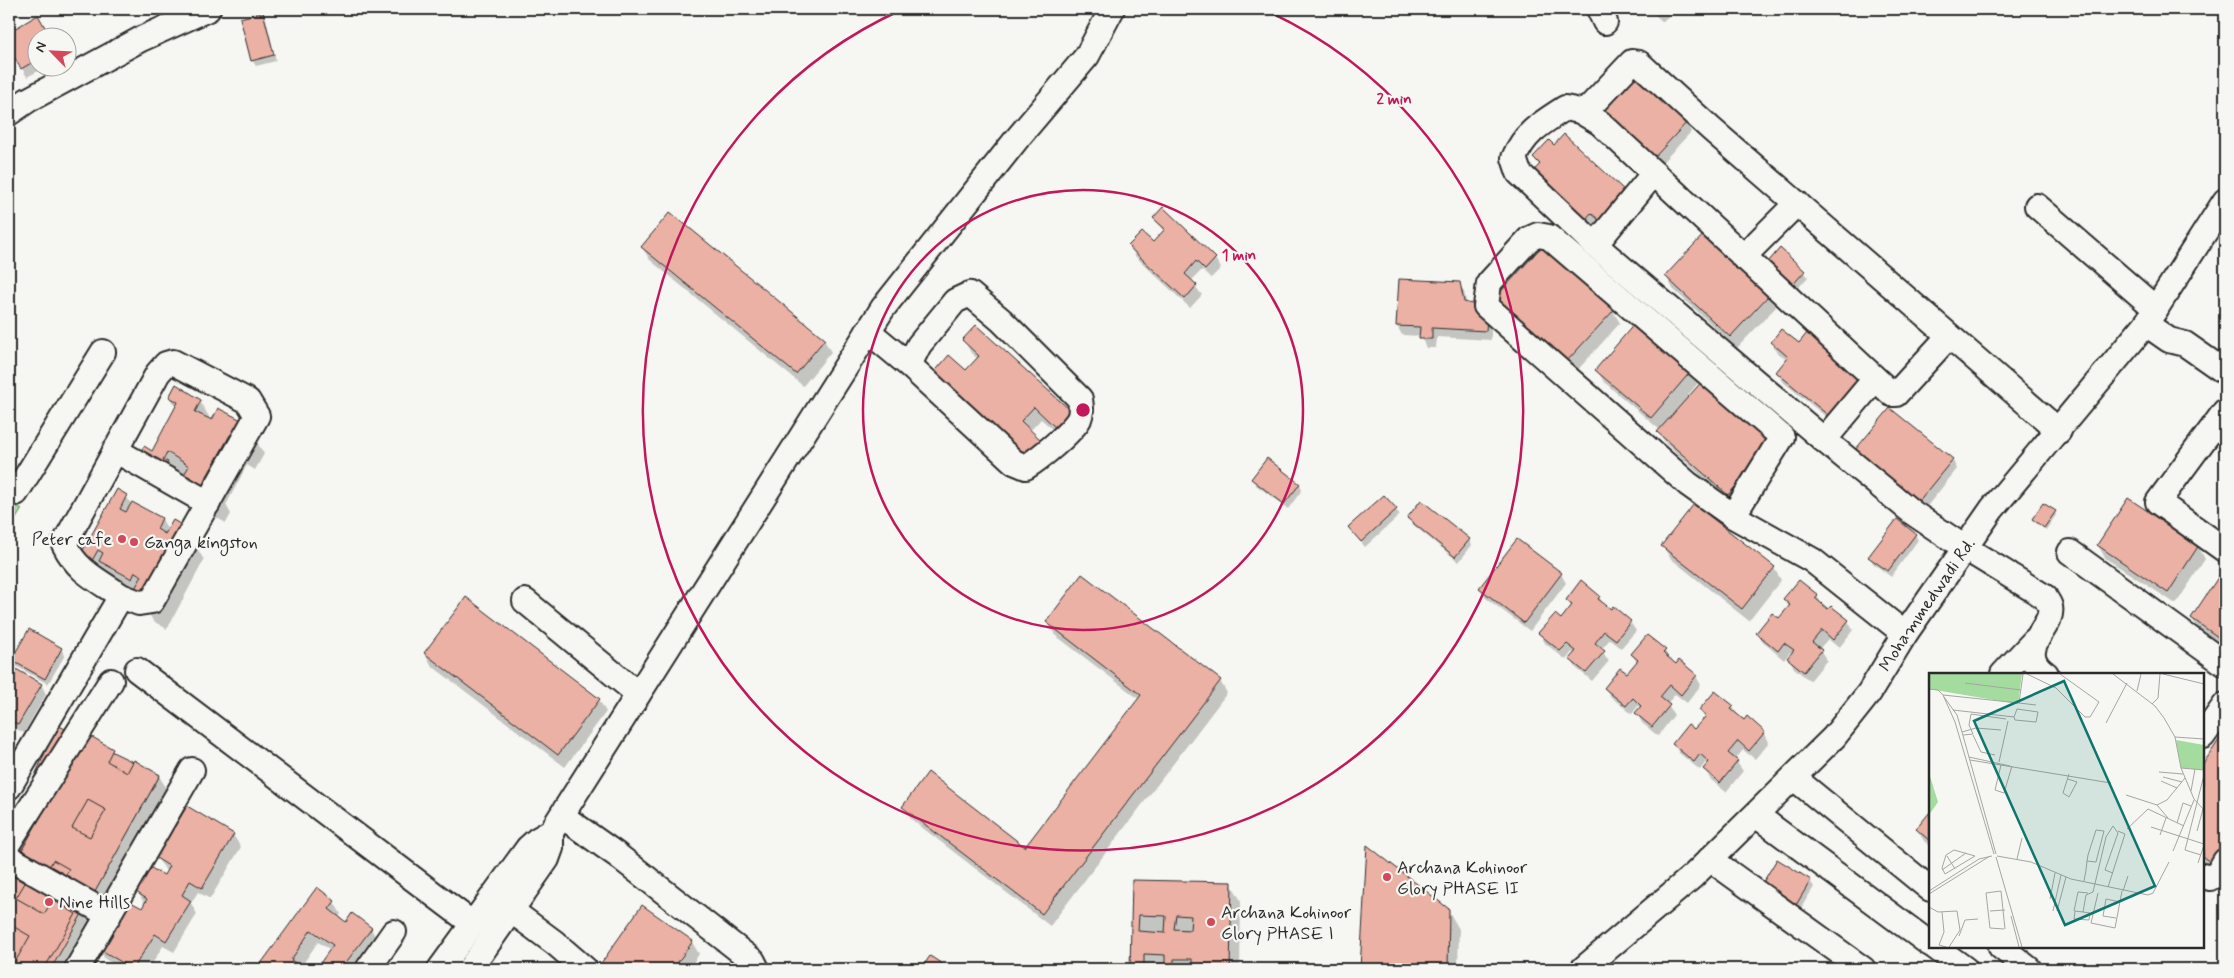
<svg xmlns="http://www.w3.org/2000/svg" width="2234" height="978" font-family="Mynerve,sans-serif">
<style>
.green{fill:#a4db9e;stroke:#688364}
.shadow{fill:#0003}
.building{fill:#eab1a4;stroke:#2b2b2b;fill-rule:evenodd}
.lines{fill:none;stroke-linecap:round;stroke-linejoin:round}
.minor-casing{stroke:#2b2b2b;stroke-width:28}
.minor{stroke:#f6f6f2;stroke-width:24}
.ring{fill:none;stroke:#c2185b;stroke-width:2.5}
.poi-dot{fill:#d1495b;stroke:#f6f6f2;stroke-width:2}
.labels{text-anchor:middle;stroke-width:4.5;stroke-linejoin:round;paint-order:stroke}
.poi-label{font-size:18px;fill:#2b2b2b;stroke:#f6f6f2;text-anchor:start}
.street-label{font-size:18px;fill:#2b2b2b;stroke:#f6f6f2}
.inset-road{fill:none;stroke:#a5a5a2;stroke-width:1}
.view{fill:#0f766e;fill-opacity:0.15;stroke:#0f766e;stroke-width:2.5}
.inset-edge{fill:none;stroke:#2b2b2b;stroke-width:2.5}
.centre{fill:#c2185b;stroke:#f6f6f2;stroke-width:2.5}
.ring-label{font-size:15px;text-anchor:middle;font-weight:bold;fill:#c2185b;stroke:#f6f6f2;stroke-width:4.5;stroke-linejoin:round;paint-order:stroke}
</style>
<rect width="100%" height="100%" fill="#f6f6f2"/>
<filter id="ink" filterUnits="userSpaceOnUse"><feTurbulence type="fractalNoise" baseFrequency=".02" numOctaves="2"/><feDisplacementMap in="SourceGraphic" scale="10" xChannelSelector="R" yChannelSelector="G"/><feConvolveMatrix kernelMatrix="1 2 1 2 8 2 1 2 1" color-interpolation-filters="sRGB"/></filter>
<g filter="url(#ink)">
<path class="green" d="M9 501 22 509 9 530Z"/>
<g class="shadow">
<path d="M170 9H195L175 18Z"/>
<path d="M1650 9H1676L1662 22Z"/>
<path d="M263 13 266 19 276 61 256 66 252 60Z"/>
<path d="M38 16V68H44L27 77 9 45V33Z"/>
<path d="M1603 119 1686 122 1691 132 1656 169Z"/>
<path d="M1534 158 1623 191 1630 203 1588 237Z"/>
<path d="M1154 218 1215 259 1221 268 1211 278 1202 270 1191 281 1202 295 1190 308 1135 256 1130 246 1153 244 1164 232Z"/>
<path d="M642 247 824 340 831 352 803 386 650 260Z"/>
<path d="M1780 250 1804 271 1808 277 1792 295Z"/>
<path d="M1666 276 1769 295 1776 307 1737 348 1673 289Z"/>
<path d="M1459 283 1464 292 1467 304 1491 326V340L1437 337 1436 348H1426L1421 336 1402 335 1397 326Z"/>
<path d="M1497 297 1613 311 1620 323 1574 374 1504 309Z"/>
<path d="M964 340 1070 412 1064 439 1041 419 1030 431 966 372 978 359 971 353Z"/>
<path d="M1772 343 1799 345 1860 378 1865 387 1835 424 1782 381 1777 372 1787 360 1777 352Z"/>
<path d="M1597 370 1691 371 1698 383 1688 395 1690 396 1774 442 1735 506 1666 444 1659 432 1660 430 1604 382Z"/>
<path d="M170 397 200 401 212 422 246 424 264 454 255 470 247 465 226 505 231 514 226 523 201 509 153 453 177 408Z"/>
<path d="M1857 450 1952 459 1957 469 1924 510 1862 459Z"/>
<path d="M1253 479 1299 484 1302 490 1288 509 1256 485Z"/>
<path d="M126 496 132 505 133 504 162 519 168 531 186 529 204 560 167 629 153 621 145 607 80 559Z"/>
<path d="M2128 500 2198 546 2205 559 2176 604 2105 558 2098 545Z"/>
<path d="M1396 510 1400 515 1365 547 1350 528Z"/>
<path d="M2055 512 2056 515 2046 530 2033 519Z"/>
<path d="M1409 518 1469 539 1472 545 1459 562 1412 524Z"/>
<path d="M1915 534 1918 540 1891 577 1873 563 1870 557Z"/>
<path d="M1663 546 1774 568 1781 580 1749 621 1670 558Z"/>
<path d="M1561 574 1566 583 1530 631 1486 598 1481 588Z"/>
<path d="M2221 575 2225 578V648L2199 631 2192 618Z"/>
<path d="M1817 596 1823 606 1848 621 1853 630 1839 648 1828 639 1819 649 1827 660 1810 681 1794 668 1789 658 1793 654 1790 652 1784 660 1763 642 1758 633 1779 620 1789 607 1785 600Z"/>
<path d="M1599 597 1605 606 1630 622 1636 631 1621 648 1610 639 1601 650 1609 661 1592 681 1576 668 1571 659 1575 654 1572 652 1566 660 1545 643 1540 633 1561 621 1572 608 1567 600Z"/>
<path d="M1048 622 1220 681 1227 693 1050 926 911 819 904 807 1025 849 1139 699 1055 635Z"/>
<path d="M29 631 61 649 65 655 48 684 16 666 12 660Z"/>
<path d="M1665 651 1670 660 1696 676 1701 685 1687 703 1675 694 1667 704 1674 715 1658 736 1642 723 1637 713 1641 708 1638 706 1632 714 1611 697 1605 688 1627 675 1637 662 1632 655Z"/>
<path d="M425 654 599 700 606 712 565 767 432 666Z"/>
<path d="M9 666 41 684 46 694 24 733 9 725Z"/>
<path d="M1733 707 1738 716 1764 732 1769 742 1755 759 1743 750 1735 760 1743 771 1726 792 1710 779 1705 769 1709 764 1706 762 1700 770 1679 753 1674 744 1695 731 1705 718 1700 711Z"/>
<path d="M2225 734V886L2203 871V766Z"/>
<path d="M9 735 16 745 9 758Z"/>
<path d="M112 750 115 755 159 776 174 801 79 969H9V838Z"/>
<path d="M188 808 233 835 241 847 210 899 198 892 191 903 197 914 174 952 163 946 149 969H121L105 959 98 947 142 910 145 905 138 892 164 877 167 872 157 858Z"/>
<path d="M1930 814V846L1924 841 1917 829Z"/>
<path d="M1368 848 1448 910 1459 929 1458 969H1361Z"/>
<path d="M1778 861 1810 881 1814 887 1799 911 1767 890Z"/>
<path d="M1133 881 1231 883 1241 901 1240 969H1131Z"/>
<path d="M318 889 334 902 341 914 339 917 346 924 371 929 378 941 357 969H318L331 950 318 942 300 968 302 969H259Z"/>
<path d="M642 907 692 942 699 954 689 969H598Z"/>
</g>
<g class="building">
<path d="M263 12 274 55 251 61 240 18Z"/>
<path d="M38 15 51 38H38V59L21 69 9 48V32Z"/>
<path d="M1633 71 1687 122 1651 161 1596 110Z"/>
<path d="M1564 134 1624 190 1599 220 1591 213 1580 226 1528 177 1540 164 1533 157 1549 140 1554 145Z"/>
<path d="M1163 207 1216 258 1205 270 1196 261 1185 274 1197 285 1185 299 1128 246 1142 232 1153 242 1165 229 1153 218Z"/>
<path d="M670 212 825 339 796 374 641 247Z"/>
<path d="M1705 233 1770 294 1730 337 1665 276Z"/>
<path d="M1543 245 1614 310 1566 362 1496 297Z"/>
<path d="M1780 248 1805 271 1788 290 1763 268Z"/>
<path d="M1399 279 1460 282 1464 302 1476 305 1487 316 1486 331 1432 328V339H1419L1420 327 1396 326Z"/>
<path d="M1636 322 1692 370 1651 418 1595 370Z"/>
<path d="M976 325 1071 411 1056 428 1034 407 1021 421 1042 441 1025 460 932 375 949 355 966 370 979 356 962 340Z"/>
<path d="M1781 329 1799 343 1807 333 1861 377 1829 416 1776 372 1788 357 1771 342Z"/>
<path d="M1705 378 1775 441 1728 495 1657 432Z"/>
<path d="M176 384 201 400 195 412 212 420 218 408 247 423 238 439 230 435 206 478 214 482 208 493 182 478 189 466 167 452 163 460 168 462 163 471 138 456 144 446 152 451 178 402 169 397Z"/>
<path d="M1890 408 1953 459 1918 502 1855 450Z"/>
<path d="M1267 458 1300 484 1284 504 1251 479Z"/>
<path d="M117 489 127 495 120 509 126 512 132 502 162 518 157 529 165 534 173 520 187 528 149 598 134 590 142 576 135 572 132 579 99 561 103 553 98 550 89 566 78 559Z"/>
<path d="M1384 495 1397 509 1361 542 1348 527Z"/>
<path d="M2128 498 2199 545 2168 593 2097 545Z"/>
<path d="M1421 500 1470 539 1455 557 1407 518Z"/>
<path d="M2043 503 2056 511 2044 528 2032 519Z"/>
<path d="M1694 504 1775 567 1742 609 1661 546Z"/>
<path d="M1897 519 1916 534 1888 571 1868 557Z"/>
<path d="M1517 539 1562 573 1524 623 1479 588Z"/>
<path d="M2221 573 2225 576V642L2191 618Z"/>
<path d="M1082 574 1221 680 1042 914 902 807 928 772 1025 847 1141 695 1046 622Z"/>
<path d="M1581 580 1600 596 1598 599 1611 609 1613 606 1631 621 1616 640 1604 631 1595 643 1605 651 1586 673 1569 659 1576 651 1567 644 1560 651 1538 633 1555 614 1561 619 1572 605 1566 600Z"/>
<path d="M1799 580 1818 595 1815 598 1828 609 1831 606 1849 620 1833 640 1822 630 1812 642 1822 650 1804 672 1787 658 1794 650 1784 643 1778 651 1756 633 1772 613 1779 618 1790 605 1783 599Z"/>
<path d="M466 597 600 699 558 755 424 653Z"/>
<path d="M29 629 62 648 45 679 11 660Z"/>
<path d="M1647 635 1666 650 1663 653 1676 664 1679 660 1697 675 1681 695 1670 685 1660 697 1670 705 1652 727 1635 713 1641 706 1633 698 1626 706 1604 688 1620 668 1627 673 1638 660 1631 654Z"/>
<path d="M9 665 42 684 18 725 9 719Z"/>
<path d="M1715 691 1734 706 1731 709 1744 720 1747 716 1765 732 1749 751 1738 741 1728 753 1738 761 1720 783 1703 769 1709 762 1700 754 1694 762 1672 744 1688 724 1694 729 1706 716 1699 710Z"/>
<path d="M57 725 160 775 51 969H9V835Z"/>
<path d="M2225 731V847L2213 864 2203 857V764Z"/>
<path d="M87 734 113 749 107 761 127 773 134 760 160 775 91 899 62 882 69 869 53 860 46 873 18 857ZM88 800 106 810 90 837 72 828Z"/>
<path d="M187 806 234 834 202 888 190 881 182 895 191 901 166 941 155 934 133 969 96 947 125 899 142 908 147 899 136 892 151 868 164 875 169 866 156 858Z"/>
<path d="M1930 812V841L1916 829Z"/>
<path d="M1367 845 1449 909 1448 969H1360Z"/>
<path d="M1777 859 1811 880 1796 905 1762 884Z"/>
<path d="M9 874 25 883 16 898 44 914 53 900 76 914 44 969H11L30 936 9 924Z"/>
<path d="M1132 880 1232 882 1230 969H1192V959H1174V969H1165V955L1144 954V969H1130ZM1139 915 1166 916 1165 933 1138 931ZM1176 915 1191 916 1190 930 1174 929Z"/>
<path d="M317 887 335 901 329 909 346 922 352 913 372 928 341 969H316L333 945 311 930 291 960 305 969H257Z"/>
<path d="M642 905 693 941 673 969H597Z"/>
<path d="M930 956 950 969H921Z"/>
<path d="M719 962 728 969H714Z"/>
</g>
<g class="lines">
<g class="minor-casing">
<g id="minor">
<path d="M1599 9 1605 22"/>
<path d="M9 113 28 100 141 39 208 9"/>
<path d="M1584 113 1632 62 1639 63 1711 129 2059 431"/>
<path d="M2037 206 2156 309"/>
<path d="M1595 245 1654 173"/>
<path d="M1743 257 1797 203"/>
<path d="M2146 324 2169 340 2185 344 2225 372"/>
<path d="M868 331 909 365 1014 462 1026 467C1040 458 1071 433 1079 419 1082 412 1081 406 1080 399L1001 320 970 294 955 301 919 345 909 365"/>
<path d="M1949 336 1896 394H1892L1600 123 1580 111 1565 108C1542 123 1525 132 1514 158L1519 173 1595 245 1824 440 1913 513 1965 548 2045 597C2046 600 2050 604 2050 607 2055 628 2012 649 2046 674"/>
<path d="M2225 411 2158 502 2225 550"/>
<path d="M1824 440 1875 379"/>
<path d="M115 450 208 503"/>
<path d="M16 493 103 352"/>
<path d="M1733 516 1782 437 1549 237 1538 235 1529 239 1489 283 1486 306 1688 484 1733 516 1812 560 1905 634"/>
<path d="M2070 552 2225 664"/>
<path d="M525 601 638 694"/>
<path d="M137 670 473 924"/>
<path d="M2003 674 2034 641"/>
<path d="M2203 736 2225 705"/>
<path d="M1794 778 1930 889"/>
<path d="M9 787 121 596C96 579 78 572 64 544L158 373 166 364 173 362 248 401 257 416 152 601 139 603 121 596"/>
<path d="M1756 815 1930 944"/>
<path d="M562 816 617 855 753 961 757 969"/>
<path d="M9 842 111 681"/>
<path d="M9 858 109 915"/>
<path d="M1710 859 1863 969"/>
<path d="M2203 876 2210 878 2218 873 2225 861"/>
<path d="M512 911 555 943 585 969"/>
<path d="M1935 947 1965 969"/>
<path d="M2001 947 2029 969"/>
<path d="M77 969 192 770"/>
<path d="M368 969 394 932"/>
<path d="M440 969 528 848 537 840 551 832 883 308 1016 140 1087 56 1112 9"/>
<path d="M470 969 547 859 551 848V832"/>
<path id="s1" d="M1583 969 1693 876 1834 737 1869 693 1905 634 1992 509 2146 324 2225 201"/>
</g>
</g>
<use href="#minor" class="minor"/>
</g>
</g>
<g class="ring">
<circle cx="1083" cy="410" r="220"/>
<path d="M1265 10A440 440 0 1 1 901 10"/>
</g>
<g class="poi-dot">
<circle cx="122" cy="539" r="5"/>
<circle cx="134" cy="542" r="5"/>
<circle cx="1387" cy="877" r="5"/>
<circle cx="49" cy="902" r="5"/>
<circle cx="1211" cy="922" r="5"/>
</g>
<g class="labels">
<g class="poi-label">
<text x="112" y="545" text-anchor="end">Peter cafe</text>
<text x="144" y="548">Ganga kingston</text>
<text x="1397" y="873">Archana Kohinoor<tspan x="1397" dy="21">Glory PHASE II</tspan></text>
<text x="59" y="908">Nine Hills</text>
<text x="1221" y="918">Archana Kohinoor<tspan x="1221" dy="21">Glory PHASE I</tspan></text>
</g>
<g class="street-label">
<text dy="6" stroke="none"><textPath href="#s1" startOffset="504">Mohammedwadi Rd.</textPath></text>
</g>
</g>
<g transform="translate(1929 673)">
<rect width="275" height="275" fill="#f6f6f2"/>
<path d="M1 1H93L89 31 0 16ZM247 67 275 72V97L252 95ZM0 100 9 129 0 142Z" fill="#a4db9e"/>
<path class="inset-road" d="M98 1 127 15 156 44H161L170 29 131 1M184 1 226 33 235 45 246 64 252 95 265 126 275 137M234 1 275 11M36 10 92 17M0 16 9 17 14 22 26 49 65 181M208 18 212 1M14 22 90 30 94 1M15 24 28 42 33 59 67 181M90 30 107 32M223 31 229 25 231 1M24 37 85 44 88 36 109 39 107 49 86 47 85 44M177 50 198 10M33 59 47 55 72 57M34 62 44 61 40 52 42 41 77 46M44 62 52 79 66 82M246 64 275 66M40 84 81 93M41 87 182 110M70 89 79 48M72 92 66 117 75 120 83 93M252 95 275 97M230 99 254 101M234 104 253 109M139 106 148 109 140 124 134 120 140 101M232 108 248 115M262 118 266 96M197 122 228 132 238 127 256 105M228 132 239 145M248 150 254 130 262 133M222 154 275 171M198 156 219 136 255 153M268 158 274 136M231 162 237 145M25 177 46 183 16 201 13 195 17 182ZM244 178 265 127M272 182 256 177 275 102M18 183 26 196M68 183 102 189 142 206 219 222 224 220 240 189M67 184 93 274M88 186 93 165M269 190 275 172M13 197 37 180M155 208 157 197 158 188 159 182 167 157 175 158 167 189 158 188M179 214 196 161 189 158M0 218 50 186 63 183M194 218 199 203M169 220 162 250 186 255 193 218M0 221 61 183M121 226 126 200M0 234 9 239 28 238 31 257 20 274M61 238 76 237M124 238 132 202M128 238 137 204M145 238 149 219 159 220M13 239 15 259 10 272 17 274M154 239 146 238 145 246 160 247 161 240 154 239 157 222 164 219 177 164 184 153 189 160 176 197 184 200M82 243 90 274M187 245 174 243 177 226 191 229M75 256 61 255 57 220 72 218 76 256M30 263 36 247 49 246"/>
<path class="view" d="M135 8 226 213 136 252 45 48Z"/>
<rect width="275" height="275" class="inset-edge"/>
</g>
<circle cx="1083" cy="410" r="8" class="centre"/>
<g class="ring-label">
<text x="1394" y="104">2 min</text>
<text x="1239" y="260">1 min</text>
</g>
<rect width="2234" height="978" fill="none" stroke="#f6f6f2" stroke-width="30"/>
<rect x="15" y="15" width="2204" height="948" fill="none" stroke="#2b2b2b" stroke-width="2" filter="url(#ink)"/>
<g transform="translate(52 52) rotate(294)"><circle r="24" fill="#f6f6f2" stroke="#a5a5a2"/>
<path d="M0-4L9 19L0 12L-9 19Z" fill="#d1495b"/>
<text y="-8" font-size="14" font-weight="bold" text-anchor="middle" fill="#2b2b2b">N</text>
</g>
</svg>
